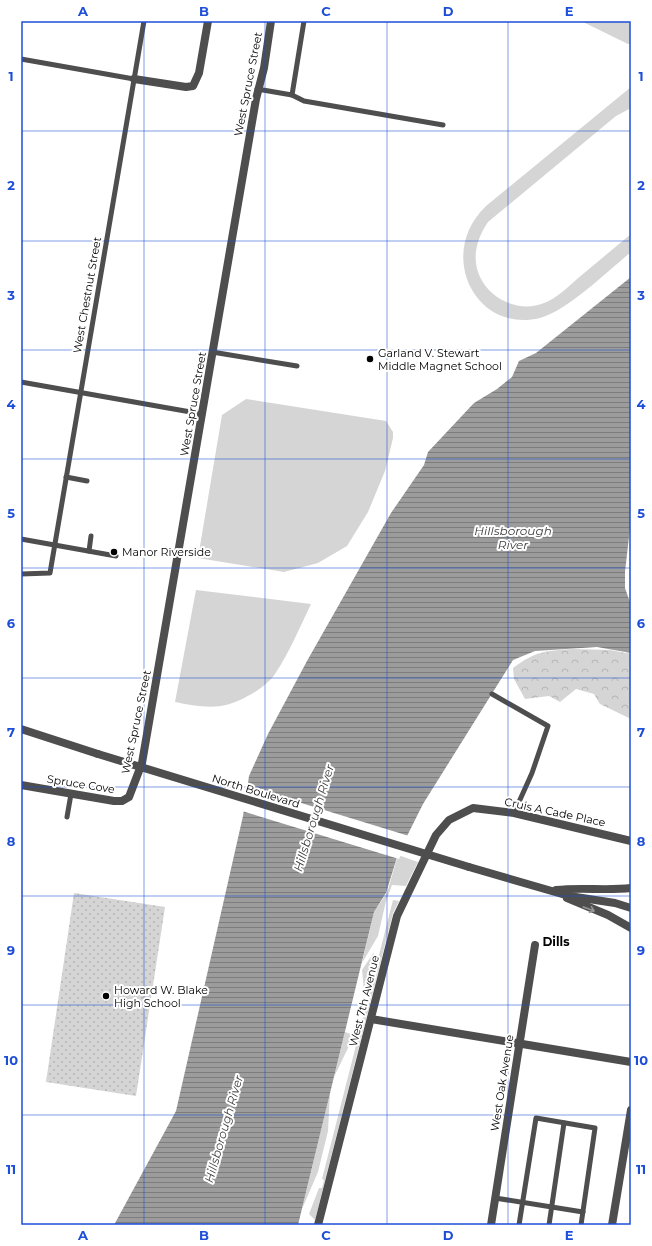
<svg xmlns="http://www.w3.org/2000/svg" width="652" height="1246" font-family="Montserrat,sans-serif">
<style>
.grass{fill:#d5d5d5}
.forest{fill:url(#forest-crowns)}
.park{fill:url(#park-dots)}
.water{fill:url(#water-rules)}
.pier{fill:#fff}
.lines{fill:none;stroke-linecap:round;stroke-linejoin:round}
.service{stroke:#4e4e4e;stroke-width:5}
.minor{stroke:#4e4e4e;stroke-width:8}
.tertiary{stroke:#4e4e4e;stroke-width:8}
.tertiary-bridge{stroke:#4e4e4e;stroke-width:8}
.oneway{stroke:#959595}
.grid{fill:none;stroke:#1d4ed8;stroke-width:1;stroke-opacity:0.55}
.poi-dot{fill:#000;stroke:#fff;stroke-width:1.5}
.labels{text-anchor:middle;stroke-width:4;stroke-linejoin:round;paint-order:stroke}
.street-label{font-size:11px;fill:#000;stroke:#fff}
.poi-label{font-size:11px;fill:#000;stroke:#fff;text-anchor:start}
.water-label{font-size:12px;font-style:italic;fill:#3d3d3d;stroke:#fff}
.neighbourhood-label{font-size:12px;font-weight:bold;fill:#000;stroke:#fff}
.neatline{fill:none;stroke:#1d4ed8;stroke-width:1.5}
.grid-label{font-size:13px;text-anchor:middle;font-weight:bold;fill:#1d4ed8}
</style>
<defs>
<pattern id="forest-crowns" width="20" height="18" patternUnits="userSpaceOnUse"><rect width="20" height="18" fill="#d5d5d5"/><path d="M2 6a3 3 0 1 1 6 0M12 15a3 3 0 1 1 6 0" fill="none" stroke="#b5b5b5"/></pattern>
<pattern id="park-dots" width="8" height="8" patternUnits="userSpaceOnUse"><rect width="8" height="8" fill="#d5d5d5"/><path d="M2 2h.1M6 6h.1" fill="none" stroke="#b5b5b5" stroke-width="1.8" stroke-linecap="round"/></pattern>
<pattern id="water-rules" width="6" height="5" patternUnits="userSpaceOnUse"><rect width="6" height="5" fill="#9c9c9c"/><path d="M0 2.5h6" fill="none" stroke="#7d7d7d"/></pattern>
</defs>
<rect width="100%" height="100%" fill="#fff"/>
<g class="grass">
<path d="M581 21H631V44H628Z"/>
<path d="M631 87V108L616 116 488 222C477 238 471 258 480 277 491 300 520 313 544 303 557 298 567 288 577 279 595 264 613 249 631 234V252C609 270 567 311 540 318 475 334 436 254 486 206Z"/>
<path d="M246 399 386 421 393 432V438L385 471 368 512 347 546 318 563 284 572 198 558 222 415Z"/>
<path d="M196 590 311 604C300 627 289 653 275 674 265 689 237 704 221 706 206 708 189 705 175 702Z"/>
<path d="M398 855 418 862 406 886 392 885 386 901 378 936 362 963 374 912 387 893Z"/>
<path d="M393 900 399 901 393 913 315 1220 309 1214 319 1188H322L324 1180 322 1179Z"/>
<path d="M374 952 364 990 362 970Z"/>
<path d="M345 1032 351 1034 348 1048 334 1077Z"/>
<path d="M330 1093 328 1131 318 1172 302 1209Z"/>
</g>
<path class="forest" d="M573 649 610 650 631 654V719L600 704 594 694 576 689 560 702 549 696 525 699 514 679 513 668C536 651 545 651 573 649Z"/>
<path class="park" d="M74 893 165 907 136 1096 46 1082Z"/>
<path class="water" d="M631 277V519L625 572V588L631 605V653L597 647 535 651 513 660 423 804 398 854 386 893 374 912 298 1225H114L176 1111 243 816 249 776 268 734 307 661 391 513 424 465 428 452 474 403 497 389 512 377 519 361 536 353Z"/>
<path class="pier" d="M246 786 409 836 399 859 242 811Z"/>
<g class="lines">
<g class="service">
<path d="M21 59 134 79"/>
<path d="M257 89 292 95 304 21"/>
<path d="M292 95 304 101 443 125"/>
<path d="M212 352 297 366"/>
<path d="M21 382 202 414"/>
<path d="M66 477 87 481"/>
<path d="M21 539 116 556"/>
<path d="M89 551 91 536"/>
<path d="M21 574 50 573 144 21"/>
<path d="M492 694 548 726 532 773 514 813"/>
<path d="M67 817 71 794"/>
<path d="M495 1198 583 1212"/>
<path d="M519 1225 536 1118 595 1128 581 1225"/>
<path d="M549 1225 564 1123"/>
</g>
<g class="minor">
<path d="M134 79 186 87 193 86 199 73 208 21"/>
<path d="M21 785 114 801H122L129 797 142 763 256 99 264 68 271 21"/>
<path d="M371 1019 631 1062"/>
<path d="M318 1225 397 916 436 835 449 820 473 808 514 813 631 841"/>
<path d="M491 1225 535 945"/>
</g>
<g class="tertiary">
<path d="M21 729 98 754"/>
<path d="M469 867 569 896 615 903 631 908"/>
<path d="M556 890C581 887 606 891 631 888"/>
<path d="M567 898 608 915 631 928"/>
<path d="M612 1225 631 1110"/>
</g>
<path class="tertiary-bridge" d="M98 754 469 867"/>
</g>
<defs><path id="oneway-shaft" d="M-6 0H5M1.5-3L5.5 0L1.5 3" fill="none" stroke-width="1.6" stroke-linecap="round" stroke-linejoin="round"/></defs>
<use class="oneway" href="#oneway-shaft" transform="translate(589 909) rotate(20)"/>
<path class="grid" d="M144 21V1225M265 21V1225M387 21V1225M508 21V1225M21 131H631M21 241H631M21 350H631M21 459H631M21 568H631M21 678H631M21 787H631M21 896H631M21 1005H631M21 1115H631"/>
<g class="poi-dot">
<circle cx="370" cy="359" r="4"/>
<circle cx="114" cy="552" r="4"/>
<circle cx="106" cy="996" r="4"/>
</g>
<g class="labels">
<g class="street-label">
<text transform="translate(248 84) rotate(-79)" y="4">West Spruce Street</text>
<text transform="translate(87 295) rotate(-80)" y="4">West Chestnut Street</text>
<text transform="translate(193 404) rotate(-80)" y="4">West Spruce Street</text>
<text transform="translate(136 722) rotate(-78)" y="4">West Spruce Street</text>
<text transform="translate(81 784) rotate(9)" y="4">Spruce Cove</text>
<text transform="translate(256 791) rotate(17)" y="4">North Boulevard</text>
<text transform="translate(555 812) rotate(12)" y="4">Cruis A Cade Place</text>
<text transform="translate(364 1001) rotate(-76)" y="4">West 7th Avenue</text>
<text transform="translate(502 1083) rotate(-81)" y="4">West Oak Avenue</text>
</g>
<g class="poi-label">
<text x="378" y="357">Garland V. Stewart<tspan x="378" dy="13">Middle Magnet School</tspan></text>
<text x="122" y="556">Manor Riverside</text>
<text x="114" y="994">Howard W. Blake<tspan x="114" dy="13">High School</tspan></text>
</g>
<g class="water-label">
<text x="513" y="535">Hillsborough<tspan x="513" dy="14">River</tspan></text>
<text transform="translate(314 818) rotate(-73)" y="4">Hillsborough River</text>
<text transform="translate(224 1129) rotate(-74)" y="4">Hillsborough River</text>
</g>
<g class="neighbourhood-label">
<text x="556" y="946">Dills</text>
</g>
</g>
<rect width="652" height="1246" fill="none" stroke="#ffffff" stroke-width="44"/>
<rect x="22" y="22" width="608" height="1202" class="neatline"/>
<g class="grid-label">
<text x="83" y="16">A</text>
<text x="204" y="16">B</text>
<text x="326" y="16">C</text>
<text x="448" y="16">D</text>
<text x="569" y="16">E</text>
<text x="11" y="81">1</text>
<text x="641" y="81">1</text>
<text x="11" y="190">2</text>
<text x="641" y="190">2</text>
<text x="11" y="300">3</text>
<text x="641" y="300">3</text>
<text x="11" y="409">4</text>
<text x="641" y="409">4</text>
<text x="11" y="518">5</text>
<text x="641" y="518">5</text>
<text x="11" y="628">6</text>
<text x="641" y="628">6</text>
<text x="11" y="737">7</text>
<text x="641" y="737">7</text>
<text x="11" y="846">8</text>
<text x="641" y="846">8</text>
<text x="11" y="955">9</text>
<text x="641" y="955">9</text>
<text x="11" y="1065">10</text>
<text x="641" y="1065">10</text>
<text x="11" y="1174">11</text>
<text x="641" y="1174">11</text>
<text x="83" y="1240">A</text>
<text x="204" y="1240">B</text>
<text x="326" y="1240">C</text>
<text x="448" y="1240">D</text>
<text x="569" y="1240">E</text>
</g>
</svg>
